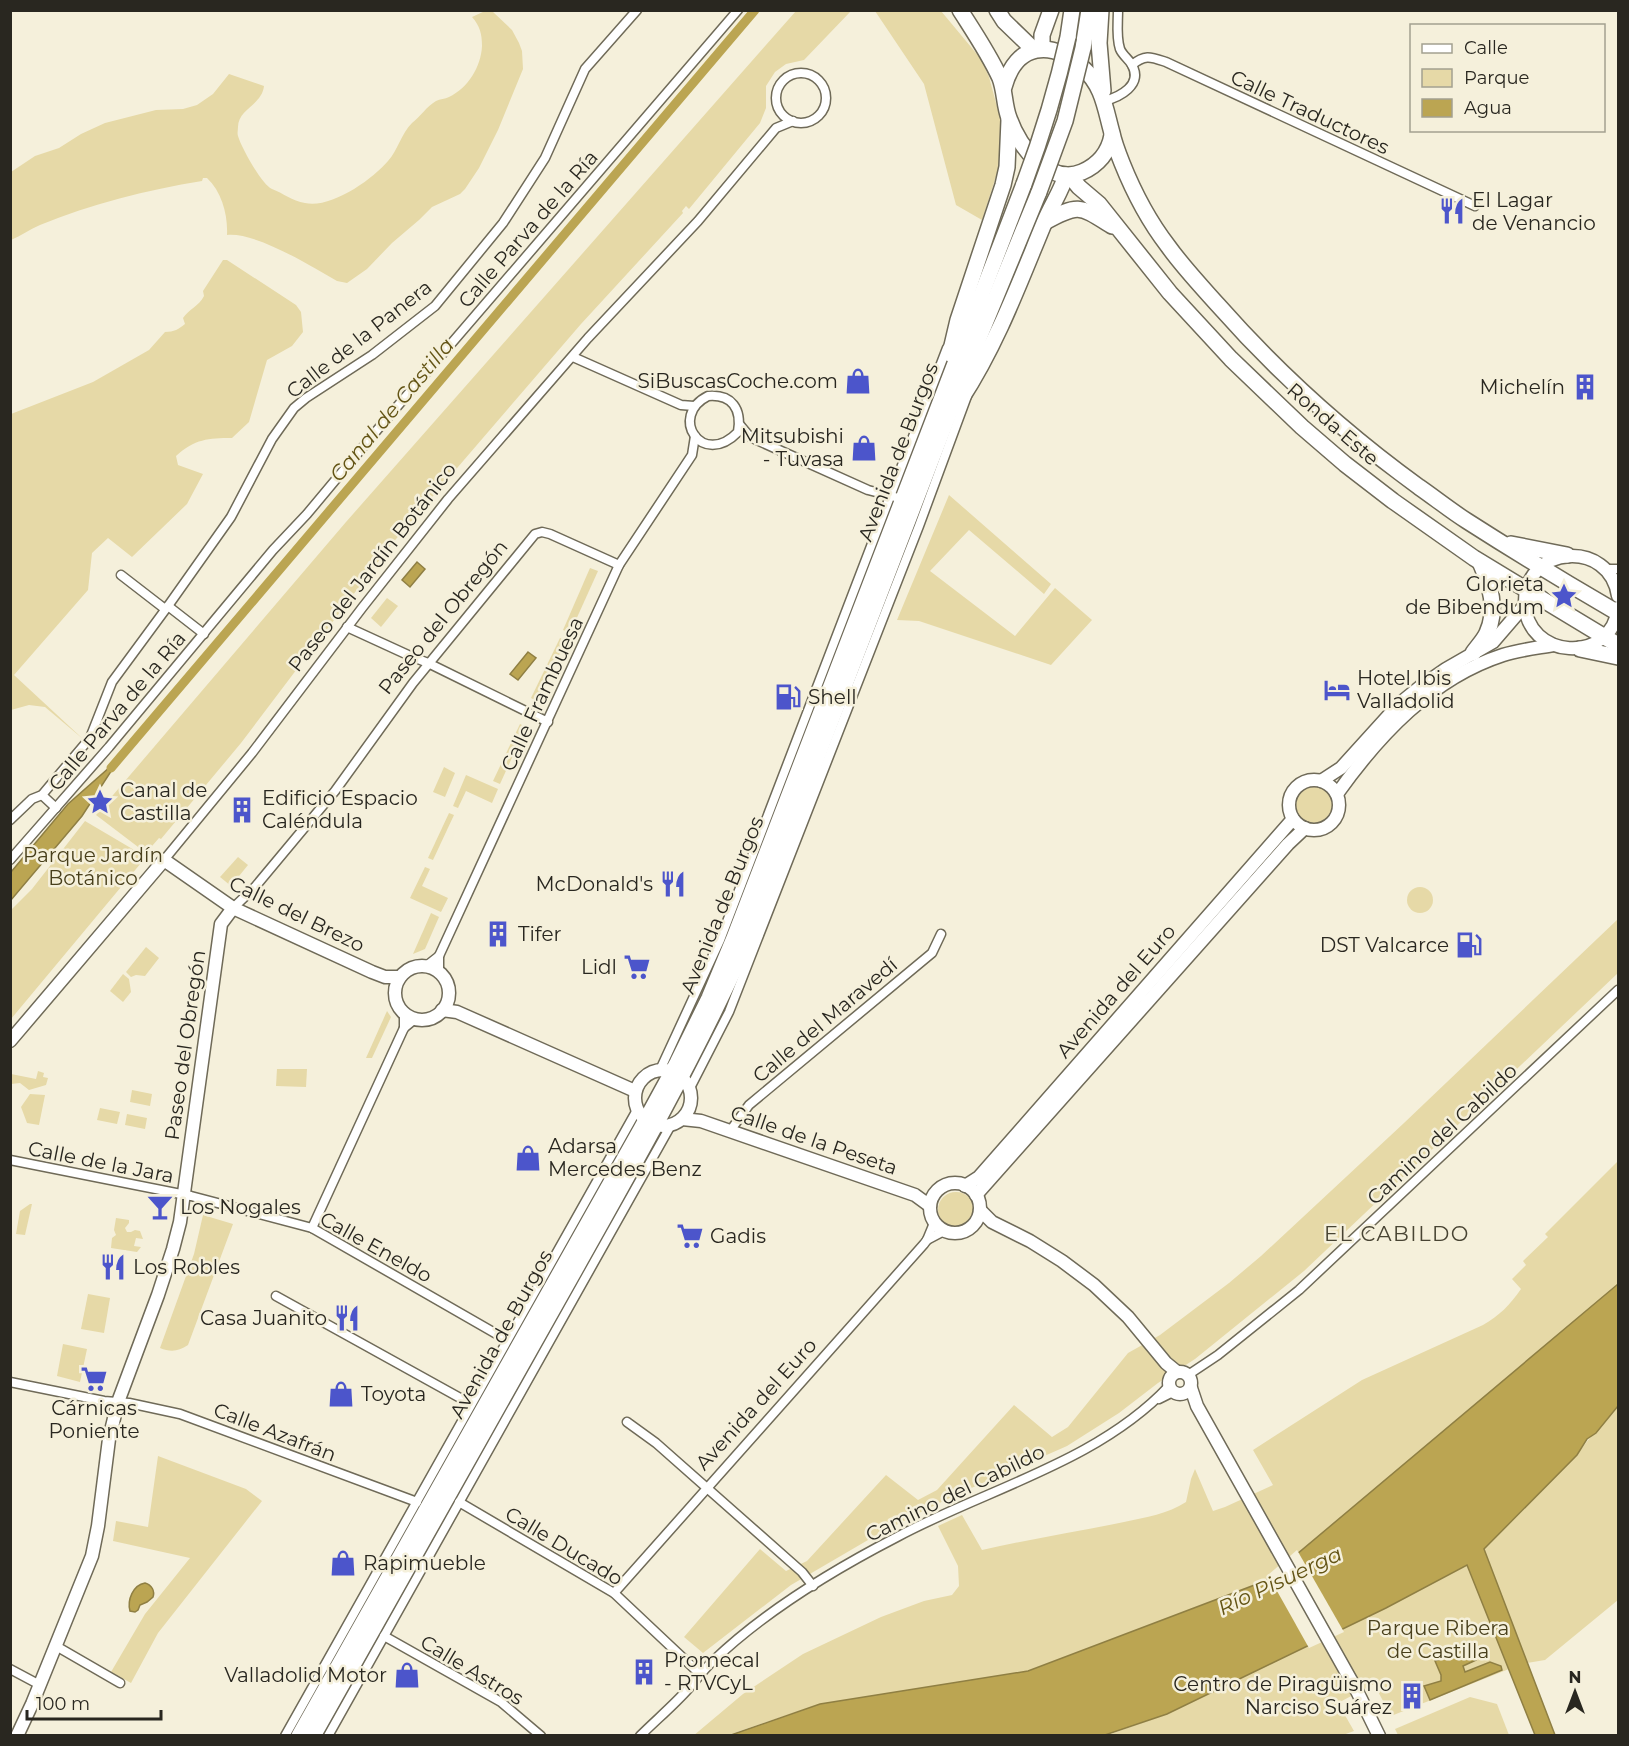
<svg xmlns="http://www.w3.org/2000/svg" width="1629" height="1746" font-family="Montserrat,sans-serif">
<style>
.green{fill:#e6d9a7}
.water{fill:#bba552;stroke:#8f7f43;stroke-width:1.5}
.pier{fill:#f5f0db}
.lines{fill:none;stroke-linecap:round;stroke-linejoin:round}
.canal{stroke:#bba552;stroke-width:9}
.street-casing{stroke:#6f6a58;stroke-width:11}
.secondary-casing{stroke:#6f6a58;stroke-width:15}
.highway-casing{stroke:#6f6a58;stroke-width:18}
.street{stroke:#fff;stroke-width:8}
.secondary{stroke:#fff;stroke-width:12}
.highway{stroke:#fff;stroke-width:15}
.highway-bridge-casing{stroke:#6f6a58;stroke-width:18;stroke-linecap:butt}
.highway-bridge{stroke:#fff;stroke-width:15}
.labels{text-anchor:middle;stroke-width:5;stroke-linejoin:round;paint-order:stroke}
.street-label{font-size:20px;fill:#292720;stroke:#f5f0db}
.poi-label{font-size:20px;fill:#292720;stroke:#f5f0db;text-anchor:start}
.park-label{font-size:20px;fill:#483f1b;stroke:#f5f0db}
.water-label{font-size:21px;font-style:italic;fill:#635415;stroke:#f5f0db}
.neighbourhood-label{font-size:21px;letter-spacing:1.5px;fill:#484433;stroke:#f5f0db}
</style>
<rect width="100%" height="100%" fill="#f5f0db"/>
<g class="green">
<path d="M485 11H492L512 30 519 43 522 51 523 69 498 130 479 168 465 189 460 194 432 207 419 220 392 243 367 269 347 283 337 281C311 266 256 232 227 235 228 215 222 192 207 178H203L202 181C147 190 91 204 40 225 30 229 21 236 11 240V172L35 156 59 148 81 134 105 123 156 110 183 109 197 105 213 94 229 74 264 86C262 105 238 109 238 127 238 130 237 133 238 136 241 147 262 185 272 189 283 193 292 201 305 203 330 209 372 180 388 161 398 150 401 134 412 123 420 117 427 106 436 101 440 99 445 99 449 97 468 88 481 67 482 46 482 34 480 26 472 17Z"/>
<path d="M796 11H851L804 60 786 64 775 72 766 86V108L760 123 689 209 686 206 682 211 683 213 581 324 390 546 241 743 161 839 159 838 146 853 96 815 346 522Z"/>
<path d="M875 11H941L981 59 989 77 1003 129 1000 164 982 220 956 205 924 84Z"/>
<path d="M223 260H227L296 305 301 312 303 332 292 346 267 360 249 422 232 438C208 438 195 439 176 456L178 465 203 474 187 504 132 557 108 538 92 553 88 590 14 675 83 739 45 707 29 705 11 710V414L93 382 149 350 165 332C174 332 179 329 185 324L183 318C189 309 199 306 204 296L203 291Z"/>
<path d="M949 495 1051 584 1044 594 969 530 930 571 1015 636 1055 588 1092 620 1051 665 919 621 897 620Z"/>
<path d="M590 568 598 571 570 633 563 630Z"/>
<path d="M387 598 398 606 381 627 371 618Z"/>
<path d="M560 638 566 641 537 701 531 698Z"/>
<path d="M520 724 526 727 500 784 493 781Z"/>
<path d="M444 767 455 773 445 797 433 792Z"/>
<path d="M466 775 498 789 492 803 466 791 458 808 453 806Z"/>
<circle cx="1315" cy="805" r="19"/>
<path d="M449 813 454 815 433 860 428 858Z"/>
<path d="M85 821 146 857 11 1019V910L32 889Z"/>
<path d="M238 857 248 865 231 886 220 877Z"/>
<path d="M425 867 430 869 422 886 448 898 441 912 410 898Z"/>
<circle cx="1420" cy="900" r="13"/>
<path d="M431 913 439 917 425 949 413 954Z"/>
<path d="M1618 919V973L1304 1271 1195 1359 1158 1383 1119 1413 1067 1446 960 1493 919 1513 868 1540 791 1585 703 1653 684 1637 760 1549 786 1571 807 1561 886 1475 918 1500 937 1490 1014 1405 1052 1437 1068 1427 1128 1353 1160 1335 1229 1283 1261 1256 1404 1123Z"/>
<path d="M146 947 159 958 145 976 136 975 131 977 126 972Z"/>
<path d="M123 974 129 979 131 992 123 1002 110 991Z"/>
<path d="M387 1011 391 1017 372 1058H366Z"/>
<path d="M277 1069H307L306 1087 276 1086Z"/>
<path d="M38 1071 44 1073 43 1077 48 1078 46 1085 29 1090 20 1083 11 1084V1074L36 1079Z"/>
<path d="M132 1090 152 1094 150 1106 130 1102Z"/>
<path d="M30 1094 45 1095 39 1125 27 1123 21 1107Z"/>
<path d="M100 1108 120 1112 117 1124 97 1120Z"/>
<path d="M127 1114 147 1118 145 1129 125 1125Z"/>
<path d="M1618 1161V1284L1265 1581 1028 1671 820 1704 728 1735 693 1736 743 1694 803 1654 881 1617 924 1601 952 1595 959 1586 958 1566 938 1526 962 1515 982 1550C1029 1539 1077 1532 1124 1522 1146 1517 1168 1514 1186 1502L1191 1479 1195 1469 1213 1511 1225 1507 1273 1485 1253 1450 1362 1380 1483 1325C1499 1316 1510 1305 1521 1289L1512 1279 1526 1265 1523 1261 1548 1237 1545 1234Z"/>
<circle cx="956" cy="1210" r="18"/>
<path d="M30 1204H32L25 1235 16 1234 20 1211Z"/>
<path d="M203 1215 233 1224 188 1345C178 1352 170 1352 160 1348L194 1254Z"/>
<path d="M116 1218 129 1220V1223L125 1228 127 1232H131L135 1230 140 1231 143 1239 136 1238 134 1246 141 1247 137 1252 111 1248 112 1238 116 1235 114 1230Z"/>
<path d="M88 1294 110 1298 104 1333 81 1329Z"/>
<path d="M63 1344 87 1349 80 1382 57 1376Z"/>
<path d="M1618 1406V1600L1545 1660 1527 1663 1484 1549 1577 1455C1589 1437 1605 1422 1618 1406Z"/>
<path d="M158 1456 246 1489 262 1501 158 1633 131 1683 111 1672 145 1614 190 1558 113 1541 116 1521 148 1527Z"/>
<path d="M1467 1565 1509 1669 1391 1716 1374 1684 1338 1703 1354 1731 1343 1735 1105 1736 1167 1714 1386 1608Z"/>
<path d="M1470 1697 1497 1704 1509 1735H1398L1395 1729Z"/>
</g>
<g class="water">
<path d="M417 562 425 569 410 587 402 580Z"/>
<path d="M528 652 536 658 518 680 510 674Z"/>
<path d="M119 759 82 816 11 900V872L68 804Z"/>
<path d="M1618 1284V1406L1596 1433 1587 1439 1577 1455 1484 1549 1555 1735H1535L1467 1565 1386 1608 1167 1714 1105 1735 728 1736 820 1704 1028 1671 1265 1581Z"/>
<path d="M145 1583C152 1585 155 1591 153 1597L147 1602 140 1605 138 1610 135 1612 130 1611C127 1600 133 1585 145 1583Z"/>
<path d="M1471 1648 1476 1660 1463 1666 1465 1672 1490 1662 1501 1666 1502 1670 1430 1700 1424 1686 1441 1681V1675L1435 1661Z"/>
</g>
<path class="pier" d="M1297 1550 1344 1632 1309 1648 1268 1575Z"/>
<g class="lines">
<path class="canal" d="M111 768 755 10"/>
<g class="street-casing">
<g id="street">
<path d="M1132 65C1145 54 1151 57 1166 62L1475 206"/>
<circle cx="801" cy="98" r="25"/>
<path d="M1104 101C1120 97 1143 85 1132 65 1129 59 1123 56 1120 49 1116 37 1118 23 1118 10"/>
<path d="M573 357 681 405 694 406"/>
<path d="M708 396C732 394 742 409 738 432 702 469 668 416 708 396Z"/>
<path d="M740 425 750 437 868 490 895 497"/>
<path d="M1605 569H1618"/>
<path d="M121 575 165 609"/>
<path d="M168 606 204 634"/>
<path d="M347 627 408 655 428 663 548 722"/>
<path d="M42 795 56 808"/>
<path d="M10 820 32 799 42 795 90 738 112 682 168 606 231 517 272 439 294 408 306 398 372 355 435 306 503 223 545 158 585 69 637 10"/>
<path d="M10 860 109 747 273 550 307 514 383 423 738 10"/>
<path d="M164 860 252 753 362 608 448 499 588 338 698 221 776 128 793 121"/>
<path d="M233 908 255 887 335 791 413 683 535 534 542 532 550 534 619 565"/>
<path d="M425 967 439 956"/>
<path d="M439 972V956L619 565 692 455 695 436"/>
<path d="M404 1013V1028"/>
<path d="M660 1070 720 940 947 348"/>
<path d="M690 1088 729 1012 919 526 967 396"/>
<path d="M730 1131 749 1105 932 953 941 934"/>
<path d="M10 1160 191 1196 312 1228 507 1340"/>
<path d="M312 1228 404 1028 415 1019"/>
<path d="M927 1240 944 1231"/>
<path d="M276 1296 471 1404"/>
<path d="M1188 1375 1218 1355 1299 1290 1618 990"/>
<path d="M10 1382 104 1401 129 1403 180 1414 417 1502"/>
<path d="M1159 1399 1173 1392"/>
<path d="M627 1422 656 1443 802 1572 813 1586"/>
<path d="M459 1502 614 1593 700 1674"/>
<path d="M614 1593 924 1244 927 1240 934 1223"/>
<path d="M384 1636 501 1702 541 1736"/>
<path d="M56 1646 120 1683"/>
<path d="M10 1669 40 1685"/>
<path d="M285 1736 637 1110"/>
<path d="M328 1736 671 1125"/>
<path d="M640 1736C656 1720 674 1705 689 1688 697 1679 704 1669 713 1661 763 1613 835 1569 897 1537 986 1489 1098 1462 1169 1386"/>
</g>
</g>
<g class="secondary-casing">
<g id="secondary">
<path d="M1618 596C1610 539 1525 545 1525 602 1525 660 1612 665 1618 608"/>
<circle cx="1314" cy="805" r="25"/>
<path d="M1321 781 1341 768 1399 704 1420 687 1446 669 1493 642 1525 605"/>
<path d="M1337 794C1379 735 1432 678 1503 655 1519 650 1536 648 1553 645"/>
<circle cx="422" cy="993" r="27"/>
<path d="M442 1010 457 1012 635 1091"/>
<path d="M10 1041 164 860 233 908 372 972 385 977H400"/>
<circle cx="663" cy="1098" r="28"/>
<path d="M682 1119 701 1121 915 1195 930 1206"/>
<circle cx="955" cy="1208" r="25"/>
<path d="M965 1186 979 1177 1293 819"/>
<path d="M976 1195 1288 844 1305 828"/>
<path d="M980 1210 992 1222 1030 1241 1062 1261 1094 1285 1128 1317 1166 1363 1177 1372"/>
<circle cx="1180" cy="1383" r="11"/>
<path d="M1191 1388 1197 1406 1357 1691 1379 1736"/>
<path d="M17 1736 32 1704 92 1556 98 1526 109 1439 118 1402 158 1295 173 1249 180 1222 221 924 233 908"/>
</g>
</g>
<g class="highway-casing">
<g id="highway">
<path d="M960 10C974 32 989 54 1000 78 1005 91 1004 105 1009 118 1019 146 1048 186 1082 172 1098 165 1109 152 1112 135"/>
<path d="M997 10 1004 21 1034 50"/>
<path d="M1101 10 1099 43 1103 91"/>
<path d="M1068 37 1072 10"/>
<path d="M1083 48 1089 10"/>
<path d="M1042 49V35L1051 10"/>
<path d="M1004 87C1016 43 1051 39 1083 68 1103 86 1105 108 1112 133 1114 143 1118 153 1122 163 1134 193 1148 220 1168 246 1183 267 1201 286 1218 305 1278 373 1346 434 1419 487 1435 498 1451 511 1467 521 1517 553 1568 584 1618 613"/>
<path d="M1070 176 1079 187 1099 204 1170 293 1231 359 1302 427 1345 464 1393 501 1474 558 1618 645"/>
<path d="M1045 222C1079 203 1080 206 1112 226"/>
<path d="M950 354 958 320 1003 185 1007 167 1009 120"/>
<path d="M961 399C997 344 1020 281 1045 221 1051 206 1062 190 1066 175"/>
<path d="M1511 544 1567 555"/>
<path d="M1580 649 1618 657"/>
<path d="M1473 653C1477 647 1484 640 1487 633 1498 609 1490 585 1480 562"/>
<path d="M299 1736 641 1129 677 1063 709 998 734 938 1024 184"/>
<path d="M313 1736C400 1580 489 1425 576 1268 634 1165 692 1062 741 955L965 372 1039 192"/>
</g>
</g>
<use href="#street" class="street"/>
<use href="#secondary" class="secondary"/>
<use href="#highway" class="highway"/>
<g class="highway-bridge-casing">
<g id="highway-bridge">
<path d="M1024 184C1042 136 1057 87 1068 37"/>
<path d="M1039 192 1065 121 1083 48"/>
</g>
</g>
<use href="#highway-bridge" class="highway-bridge"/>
</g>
<defs>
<g id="restaurant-bare" transform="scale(2.07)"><path d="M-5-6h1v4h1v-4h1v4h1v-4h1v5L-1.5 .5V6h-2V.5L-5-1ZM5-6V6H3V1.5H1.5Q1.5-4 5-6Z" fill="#4c55cb" stroke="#f5f0db" stroke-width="2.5" paint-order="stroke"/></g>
<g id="shop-bare" transform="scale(2.07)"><path d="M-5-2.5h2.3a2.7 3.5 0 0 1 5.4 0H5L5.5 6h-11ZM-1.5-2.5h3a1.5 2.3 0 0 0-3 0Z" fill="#4c55cb" stroke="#f5f0db" stroke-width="2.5" paint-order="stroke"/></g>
<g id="building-bare" transform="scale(2.07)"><path d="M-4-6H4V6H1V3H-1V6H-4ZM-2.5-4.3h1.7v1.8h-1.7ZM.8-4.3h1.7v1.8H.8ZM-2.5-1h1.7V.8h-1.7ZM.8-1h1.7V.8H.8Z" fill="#4c55cb" stroke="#f5f0db" stroke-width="2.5" paint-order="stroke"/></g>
<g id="sight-bare" transform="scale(2.07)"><path d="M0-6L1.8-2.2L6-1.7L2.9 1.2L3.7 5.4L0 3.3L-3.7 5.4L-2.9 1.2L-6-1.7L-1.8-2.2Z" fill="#4c55cb" stroke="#f5f0db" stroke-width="2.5" paint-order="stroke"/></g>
<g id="hotel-bare" transform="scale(2.07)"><path d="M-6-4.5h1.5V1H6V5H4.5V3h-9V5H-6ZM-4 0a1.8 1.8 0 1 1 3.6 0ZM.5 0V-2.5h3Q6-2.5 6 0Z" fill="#4c55cb" stroke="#f5f0db" stroke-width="2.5" paint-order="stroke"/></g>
<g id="fuel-bare" transform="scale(2.07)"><path d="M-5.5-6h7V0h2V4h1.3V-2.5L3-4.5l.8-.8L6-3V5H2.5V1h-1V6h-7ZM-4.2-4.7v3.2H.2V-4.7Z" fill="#4c55cb" stroke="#f5f0db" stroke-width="2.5" paint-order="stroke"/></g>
<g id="supermarket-bare" transform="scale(2.07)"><path d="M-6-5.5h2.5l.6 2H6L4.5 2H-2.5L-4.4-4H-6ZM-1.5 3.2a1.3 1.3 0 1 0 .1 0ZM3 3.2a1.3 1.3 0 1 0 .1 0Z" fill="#4c55cb" stroke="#f5f0db" stroke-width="2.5" paint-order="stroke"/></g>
<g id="bar-bare" transform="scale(2.07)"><path d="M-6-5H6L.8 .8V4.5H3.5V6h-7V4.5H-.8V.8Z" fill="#4c55cb" stroke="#f5f0db" stroke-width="2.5" paint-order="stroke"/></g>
</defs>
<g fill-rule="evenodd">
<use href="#restaurant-bare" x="1452" y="211"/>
<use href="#shop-bare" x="858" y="381"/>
<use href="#building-bare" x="1585" y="387"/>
<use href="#shop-bare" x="864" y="448"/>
<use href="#sight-bare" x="1564" y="596"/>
<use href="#hotel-bare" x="1337" y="690"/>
<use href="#fuel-bare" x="788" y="697"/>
<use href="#sight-bare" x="100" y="802"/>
<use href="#building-bare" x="242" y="810"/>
<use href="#restaurant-bare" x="673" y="884"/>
<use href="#building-bare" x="498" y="934"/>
<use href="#fuel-bare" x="1469" y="945"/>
<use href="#supermarket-bare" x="637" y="967"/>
<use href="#shop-bare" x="528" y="1158"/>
<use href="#bar-bare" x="160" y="1207"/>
<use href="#supermarket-bare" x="690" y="1236"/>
<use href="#restaurant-bare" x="113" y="1267"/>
<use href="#restaurant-bare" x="347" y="1318"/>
<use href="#supermarket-bare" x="94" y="1379"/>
<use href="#shop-bare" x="341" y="1394"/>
<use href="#shop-bare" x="343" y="1563"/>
<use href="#building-bare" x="644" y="1672"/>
<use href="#shop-bare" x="407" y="1675"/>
<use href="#building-bare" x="1412" y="1696"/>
</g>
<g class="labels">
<g class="street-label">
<text transform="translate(1310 112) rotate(25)" y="7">Calle Traductores</text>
<text transform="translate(528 229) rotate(-49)" y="7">Calle Parva de la Ría</text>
<text transform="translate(359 339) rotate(-38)" y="7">Calle de la Panera</text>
<text transform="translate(1333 424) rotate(41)" y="7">Ronda Este</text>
<text transform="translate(898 452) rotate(-69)" y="7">Avenida de Burgos</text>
<text transform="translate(372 567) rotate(-52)" y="7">Paseo del Jardín Botánico</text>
<text transform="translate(443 617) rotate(-51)" y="7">Paseo del Obregón</text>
<text transform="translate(542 694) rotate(-65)" y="7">Calle Frambuesa</text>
<text transform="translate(117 711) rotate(-50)" y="7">Calle Parva de la Ría</text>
<text transform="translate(722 905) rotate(-68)" y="7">Avenida de Burgos</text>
<text transform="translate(297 914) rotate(26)" y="7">Calle del Brezo</text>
<text transform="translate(1116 991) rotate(-49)" y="7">Avenida del Euro</text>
<text transform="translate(825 1020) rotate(-40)" y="7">Calle del Maravedí</text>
<text transform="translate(185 1045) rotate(-82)" y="7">Paseo del Obregón</text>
<text transform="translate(1442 1134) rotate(-43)" y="7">Camino del Cabildo</text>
<text transform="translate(814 1140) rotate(19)" y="7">Calle de la Peseta</text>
<text transform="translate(101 1162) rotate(11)" y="7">Calle de la Jara</text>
<text transform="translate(376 1247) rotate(29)" y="7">Calle Eneldo</text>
<text transform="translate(501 1334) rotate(-61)" y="7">Avenida de Burgos</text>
<text transform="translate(756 1404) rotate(-48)" y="7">Avenida del Euro</text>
<text transform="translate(275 1432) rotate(21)" y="7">Calle Azafrán</text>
<text transform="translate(955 1493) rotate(-26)" y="7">Camino del Cabildo</text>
<text transform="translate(564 1546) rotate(31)" y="7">Calle Ducado</text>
<text transform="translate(472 1670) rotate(31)" y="7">Calle Astros</text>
</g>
<g class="poi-label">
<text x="1472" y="207">El Lagar<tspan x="1472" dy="23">de Venancio</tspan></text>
<text x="838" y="388" text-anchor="end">SiBuscasCoche.com</text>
<text x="1565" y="394" text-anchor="end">Michelín</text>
<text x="844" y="443" text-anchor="end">Mitsubishi<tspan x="844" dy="23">- Tuvasa</tspan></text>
<text x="1544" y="591" text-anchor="end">Glorieta<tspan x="1544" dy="23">de Bibendum</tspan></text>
<text x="1357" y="685">Hotel Ibis<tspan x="1357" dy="23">Valladolid</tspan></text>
<text x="808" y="704">Shell</text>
<text x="120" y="797">Canal de<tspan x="120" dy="23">Castilla</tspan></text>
<text x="262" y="805">Edificio Espacio<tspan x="262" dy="23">Caléndula</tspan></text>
<text x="653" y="891" text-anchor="end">McDonald's</text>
<text x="518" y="941">Tifer</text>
<text x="1449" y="952" text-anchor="end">DST Valcarce</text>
<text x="617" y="974" text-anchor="end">Lidl</text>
<text x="548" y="1153">Adarsa<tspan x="548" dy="23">Mercedes Benz</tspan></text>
<text x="180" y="1214">Los Nogales</text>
<text x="710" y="1243">Gadis</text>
<text x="133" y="1274">Los Robles</text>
<text x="327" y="1325" text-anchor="end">Casa Juanito</text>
<text x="361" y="1401">Toyota</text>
<text x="94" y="1415" text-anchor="middle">Cárnicas<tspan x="94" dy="23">Poniente</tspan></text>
<text x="363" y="1570">Rapimueble</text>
<text x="664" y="1667">Promecal<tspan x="664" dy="23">- RTVCyL</tspan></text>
<text x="387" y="1682" text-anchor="end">Valladolid Motor</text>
<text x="1392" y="1691" text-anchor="end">Centro de Piragüismo<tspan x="1392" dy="23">Narciso Suárez</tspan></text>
</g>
<g class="park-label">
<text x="93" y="862">Parque Jardín<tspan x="93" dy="23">Botánico</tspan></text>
<text x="1438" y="1635">Parque Ribera<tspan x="1438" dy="23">de Castilla</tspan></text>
</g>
<g class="water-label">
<text transform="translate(392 410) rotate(-50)" y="7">Canal de Castilla</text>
<text transform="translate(1280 1581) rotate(-25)" y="7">Río Pisuerga</text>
</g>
<g class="neighbourhood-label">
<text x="1397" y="1241">EL CABILDO</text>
</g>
</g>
<rect width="1629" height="1746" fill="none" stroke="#292720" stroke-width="24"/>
<rect x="1410" y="24" width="195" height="108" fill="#f5f0db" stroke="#a3a090" stroke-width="1.5"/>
<rect x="1422" y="44" width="30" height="9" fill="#ffffff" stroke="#a3a090" stroke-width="1.5"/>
<text x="1464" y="54" font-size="18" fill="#292720">Calle</text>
<rect x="1422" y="69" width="30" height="18" fill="#e6d9a7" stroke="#a3a090" stroke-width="1.5"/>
<text x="1464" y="84" font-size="18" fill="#292720">Parque</text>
<rect x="1422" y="99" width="30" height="18" fill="#bba552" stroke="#a3a090" stroke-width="1.5"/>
<text x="1464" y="114" font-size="18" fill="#292720">Agua</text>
<g transform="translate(1575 1692)" stroke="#f5f0db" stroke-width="4.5" paint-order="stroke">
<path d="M0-4.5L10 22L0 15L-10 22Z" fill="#292720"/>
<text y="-9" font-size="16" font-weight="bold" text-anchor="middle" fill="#292720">N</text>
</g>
<path d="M27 1710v9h134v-9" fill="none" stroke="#292720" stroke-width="3"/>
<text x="36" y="1710" font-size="18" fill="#292720" stroke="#f5f0db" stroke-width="4.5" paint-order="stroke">100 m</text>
</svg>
